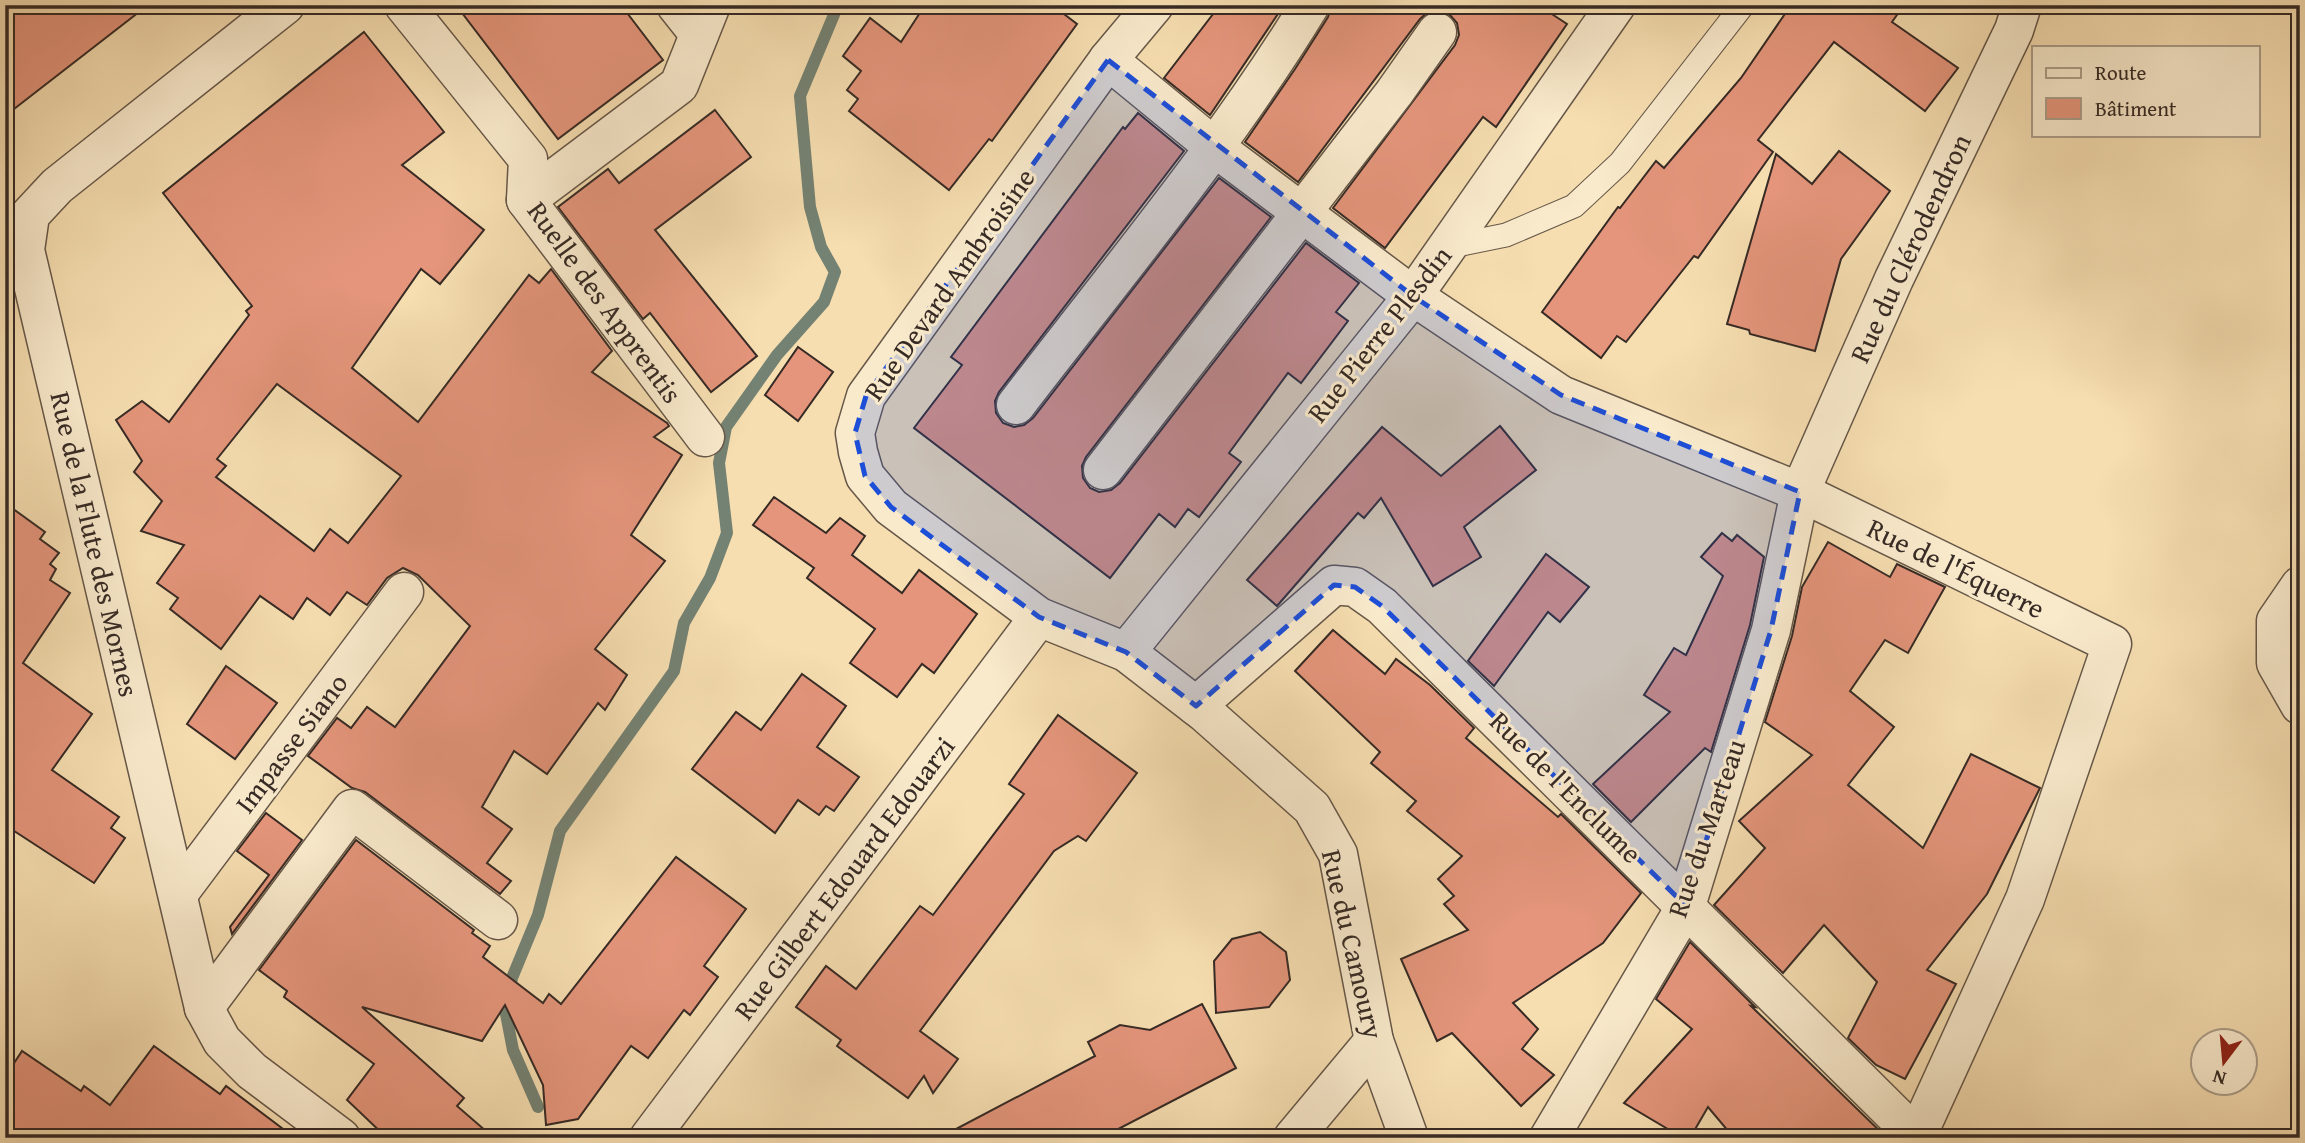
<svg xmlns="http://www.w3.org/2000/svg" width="2305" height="1143" font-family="'Gentium Book Plus',serif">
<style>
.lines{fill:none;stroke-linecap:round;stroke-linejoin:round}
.stream{stroke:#748273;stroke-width:12}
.building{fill:#e4957b;stroke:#362a25;stroke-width:2;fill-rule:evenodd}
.lane-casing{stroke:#665748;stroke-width:25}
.street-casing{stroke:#665748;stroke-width:41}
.lane{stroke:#f9eacc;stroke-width:23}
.street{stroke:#f9eacc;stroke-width:38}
.marked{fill:#1d4ed8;fill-opacity:0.2;stroke:#1d4ed8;stroke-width:5;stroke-dasharray:14 9;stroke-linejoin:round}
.labels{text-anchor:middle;stroke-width:6;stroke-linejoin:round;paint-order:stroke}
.street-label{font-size:28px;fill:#362a25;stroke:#f9eacc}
</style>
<rect width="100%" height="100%" fill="#f6deb1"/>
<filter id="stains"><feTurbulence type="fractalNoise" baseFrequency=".00286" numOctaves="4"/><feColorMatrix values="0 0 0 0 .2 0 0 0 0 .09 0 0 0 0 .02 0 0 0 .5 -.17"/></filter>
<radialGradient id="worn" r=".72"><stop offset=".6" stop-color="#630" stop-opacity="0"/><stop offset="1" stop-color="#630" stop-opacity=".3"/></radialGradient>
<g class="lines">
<path class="stream" d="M538 1107 513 1050 506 1014 512 978 538 915 560 831 674 671 684 623 710 578 727 533 719 463 726 427 777 355 824 302 835 272 821 247 810 207 800 96 838 5"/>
</g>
<g class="building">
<path d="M5 5H148L5 116Z"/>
<path d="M456 5H621L663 60 558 139Z"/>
<path d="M925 5H1052L1077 24 992 141 989 139 949 190 849 111 858 99 847 90 861 71 843 56 870 18 901 42Z"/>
<path d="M1220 5H1284L1210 115 1164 78Z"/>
<path d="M1332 5H1538L1567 24 1496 127 1483 117 1385 248 1333 208 1455 45 1459 35 1457 23 1450 15 1440 10 1428 12 1420 19 1298 182 1245 142 1295 69 1328 17Z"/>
<path d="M1785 5H1904L1892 22 1958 68 1925 111 1834 42 1758 140 1773 152 1698 258 1694 256 1626 342 1617 336 1601 358 1542 312 1618 207 1620 208 1656 161 1664 168 1741 78 1789 8Z"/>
<path d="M364 32 444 132 402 165 484 230 440 284 421 269 352 368 418 422 529 275 539 283 551 269 612 351 592 372 667 423 669 426 654 437 682 455 631 535 665 561 595 649 627 675 605 710 598 703 547 774 514 751 482 807 512 829 487 863 511 881 500 894 365 792 352 788 308 756 337 718 351 728 367 707 395 727 470 626 418 575 403 568 387 578 367 605 347 592 330 615 307 598 293 619 260 596 221 649 170 609 178 598 157 583 184 545 141 531 162 501 134 472 142 461 116 420 142 401 169 422 249 315 246 311 252 306 163 193ZM277 384 401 476 348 543 330 529 314 551 216 477 226 466 217 459Z"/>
<path d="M715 110 751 157 655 230 757 356 711 392 650 313 643 319 558 207 608 169 619 183Z"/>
<path d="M1138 113 1184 151 999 392 995 401 996 413 1003 423 1014 427 1024 425 1033 418 1219 178 1271 217 1086 457 1082 466 1083 478 1090 488 1099 492 1111 490 1120 483 1306 243 1359 283 1336 312 1348 321 1301 383 1288 373 1229 453 1241 462 1199 517 1188 509 1175 527 1159 514 1110 578 914 428 962 365 951 357 1123 127 1125 129Z"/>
<path d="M1839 151 1890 191 1841 259 1815 351 1750 334 1749 330 1727 324 1776 154 1812 184Z"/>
<path d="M798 347 833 372 798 421 765 395Z"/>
<path d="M1500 426 1536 470 1464 527 1481 557 1433 586 1381 498 1364 518 1358 513 1277 606 1247 580 1382 427 1441 476Z"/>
<path d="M774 497 826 533 840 518 865 536 852 555 902 593 919 570 977 614 934 673 922 664 897 697 850 663 875 629 807 578 814 568 753 525Z"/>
<path d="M5 503 45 532 40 539 59 553 50 564 56 569 50 580 70 593 23 663 92 714 52 770 119 817 111 828 125 838 94 883 5 825Z"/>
<path d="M1722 533 1732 541 1737 535 1764 557 1750 625 1711 752 1705 748 1631 822 1593 784 1670 712 1644 695 1674 648 1686 655 1723 576 1701 557Z"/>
<path d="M1828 542 1890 577 1897 564 1945 587 1908 653 1885 640 1850 691 1894 727 1848 785 1923 848 1971 754 2040 788 1987 894 1927 970 1956 984 1905 1079 1876 1065 1848 1038 1877 982 1824 925 1783 973 1714 905 1765 848 1739 821 1812 755 1765 722 1792 636 1802 587Z"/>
<path d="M1546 554 1589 587 1560 622 1548 612 1494 686 1468 661Z"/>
<path d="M1333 630 1385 674 1396 659 1430 685 1474 728 1466 738 1558 817 1561 814 1641 893 1603 943 1513 1003 1538 1029 1522 1049 1554 1075 1521 1106 1452 1033 1437 1041 1401 959 1468 930 1444 904 1454 896 1438 879 1462 856 1407 811 1416 801 1371 763 1380 752 1295 671Z"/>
<path d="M226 666 277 703 235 759 187 724Z"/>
<path d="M802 674 846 706 817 747 859 777 834 811 826 806 819 815 798 800 775 833 692 769 736 712 761 730Z"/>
<path d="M1058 715 1137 773 1086 841 1078 836 1054 851 920 1031 958 1059 933 1093 924 1076 908 1098 837 1046 841 1040 796 1007 826 966 856 989 920 906 933 915 1024 794 1009 784Z"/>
<path d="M266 813 302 840 232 934 230 927 269 875 237 851Z"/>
<path d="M356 840 474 930 472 933 490 946 483 957 543 1003 549 994 561 1004 676 857 746 909 704 966 718 977 690 1015 684 1010 648 1058 631 1046 578 1119 546 1125 543 1085 505 1005 482 1041 362 1007 464 1098 457 1106 494 1138H387L347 1100 374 1064 284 997 287 991 259 970Z"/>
<path d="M1260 932 1286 952 1290 980 1269 1007 1216 1013 1214 961 1232 939Z"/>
<path d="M1690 942 1755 1007 1751 1006 1887 1138H1734L1708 1107 1690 1138H1683L1624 1103 1692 1029 1656 999Z"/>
<path d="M1202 1004 1236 1068 1101 1138H939L1095 1056 1088 1042 1120 1025 1150 1030Z"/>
<path d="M154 1046 220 1094 226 1086 295 1138H23L5 1126V1077L22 1051 81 1091 84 1086 110 1105Z"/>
</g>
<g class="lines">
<g class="lane-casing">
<path id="lane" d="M1447 247 1506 235 1574 206 1620 163 1743 5"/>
</g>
<g class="street-casing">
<g id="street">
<path d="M285 5 57 186 30 215 25 250 204 1008 222 1041 252 1071 341 1138"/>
<path d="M404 5 528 159 526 200 705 437"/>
<path d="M676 5 699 34"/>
<path d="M1154 5 1108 60 866 396 855 433 858 452 865 476 891 507 1039 617 1126 652 1205 713 1312 808 1338 854 1374 1041 1409 1138"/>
<path d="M1108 60 1213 146 1413 296 1561 395 1800 492 2112 644 2025 899 1916 1138"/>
<path d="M526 200 679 85 711 5"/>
<path d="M1016 405C1116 274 1224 146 1310 5"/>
<path d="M1103 470 1394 93 1437 32"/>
<path d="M2300 586 2276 621V663L2300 705"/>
<path d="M1126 652 1413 296 1616 5"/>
<path d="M1196 706 1334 585 1355 587 1382 606 1917 1137"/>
<path d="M178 894 404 592"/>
<path d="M204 1008 352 809 498 920"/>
<path d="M649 1138 1039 617"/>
<path d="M1293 1138 1374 1041"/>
<path d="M1549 1138 1686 906 1771 630 1800 492 1894 279 2014 30 2022 5"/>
</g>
</g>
<use href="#lane" class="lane"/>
<use href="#street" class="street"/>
</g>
<path class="marked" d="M1108 60 1413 296 1561 395 1800 492 1771 630 1686 906 1382 606 1355 587 1334 585 1196 706 1126 652 1039 617 891 507 865 476 855 433 866 396Z"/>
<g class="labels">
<g class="street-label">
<text transform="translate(1910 248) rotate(-65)" y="10">Rue du Clérodendron</text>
<text transform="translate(949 284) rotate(-55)" y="10">Rue Devard Ambroisine</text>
<text transform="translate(605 302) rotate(54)" y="10">Ruelle des Apprentis</text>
<text transform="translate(1379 334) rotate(-52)" y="10">Rue Pierre Plesdin</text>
<text transform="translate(95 544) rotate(77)" y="10">Rue de la Flute des Mornes</text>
<text transform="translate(1956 568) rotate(26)" y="10">Rue de l'Équerre</text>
<text transform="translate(291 743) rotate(-53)" y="10">Impasse Siano</text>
<text transform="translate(1566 787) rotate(45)" y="10">Rue de l'Enclume</text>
<text transform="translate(1706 828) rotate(-71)" y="10">Rue du Marteau</text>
<text transform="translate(844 878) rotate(-53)" y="10">Rue Gilbert Edouard Edouarzi</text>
<text transform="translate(1353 944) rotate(77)" y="10">Rue du Camoury</text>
</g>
</g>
<rect width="2305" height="1143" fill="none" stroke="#f6deb1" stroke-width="28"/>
<rect x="7" y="7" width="2291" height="1129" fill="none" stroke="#362a25" stroke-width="3.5"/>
<rect x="14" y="14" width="2277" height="1115" fill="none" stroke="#362a25" stroke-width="2"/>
<rect x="2032" y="46" width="228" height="91" fill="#f9eacc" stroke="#ab9d89" stroke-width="2"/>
<rect x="2046" y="68" width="35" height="10" fill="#f9eacc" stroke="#ab9d89" stroke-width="2"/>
<text x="2095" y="80" font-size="21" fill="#362a25">Route</text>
<rect x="2046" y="98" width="35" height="21" fill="#e4957b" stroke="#ab9d89" stroke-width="2"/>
<text x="2095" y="116" font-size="21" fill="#362a25">Bâtiment</text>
<g transform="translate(2224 1062) rotate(196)"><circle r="33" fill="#f9eacc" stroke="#ab9d89" stroke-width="2"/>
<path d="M0-5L12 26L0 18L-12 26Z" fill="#8f2418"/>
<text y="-10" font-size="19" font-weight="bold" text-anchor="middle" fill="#362a25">N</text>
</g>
<rect width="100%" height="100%" filter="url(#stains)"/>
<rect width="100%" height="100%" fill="url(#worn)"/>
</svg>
